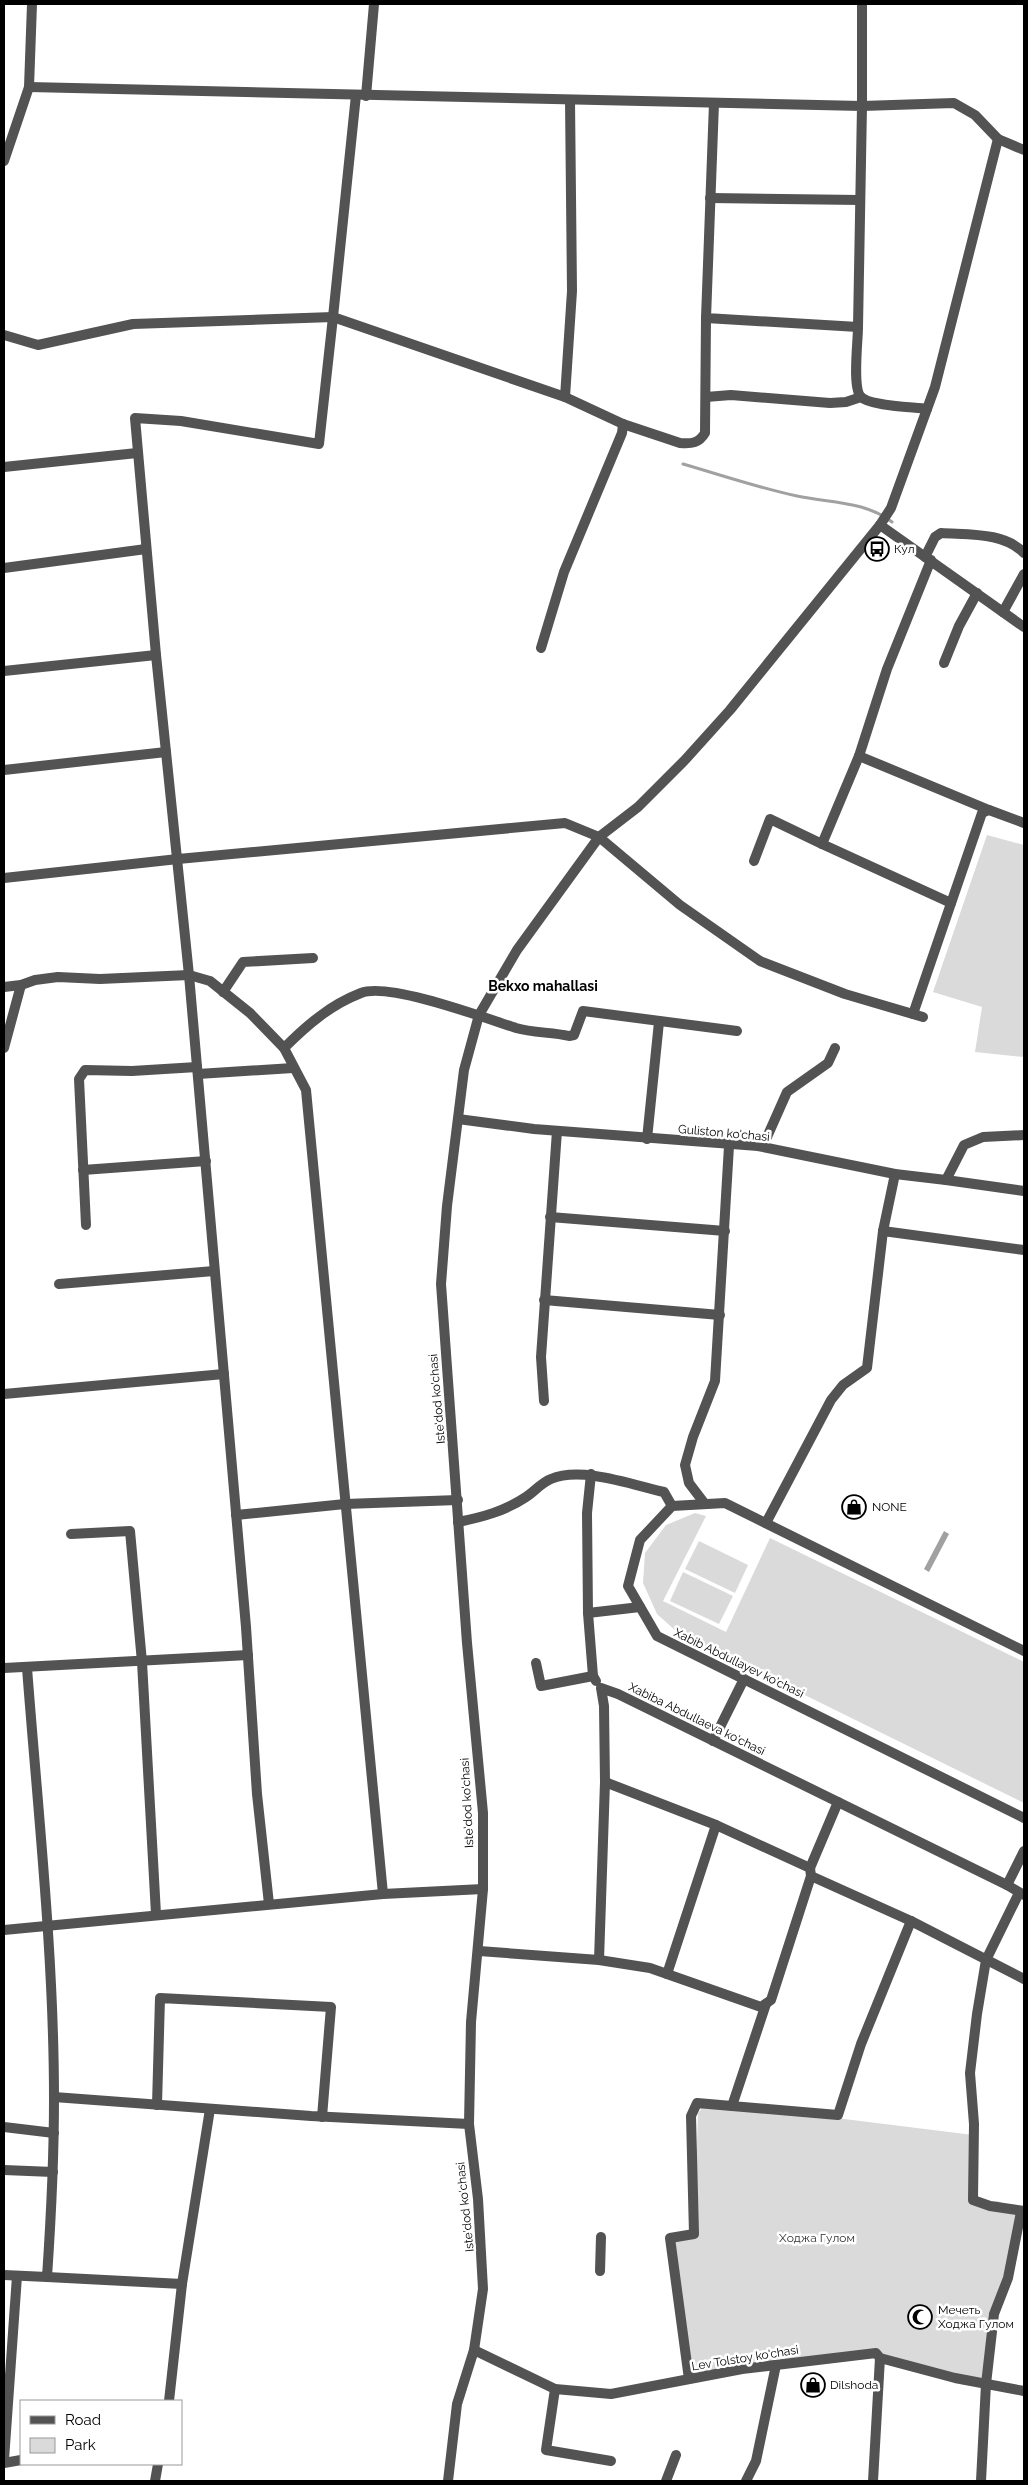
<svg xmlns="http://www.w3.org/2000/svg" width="1028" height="2485" font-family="Raleway,sans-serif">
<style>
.green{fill:#dadada}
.water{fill:#a1a1a1}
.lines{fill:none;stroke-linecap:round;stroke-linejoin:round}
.stream{stroke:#a1a1a1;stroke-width:3}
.minor{stroke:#535353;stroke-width:10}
.labels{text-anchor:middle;stroke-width:5;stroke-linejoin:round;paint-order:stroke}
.poi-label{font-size:12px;fill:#000;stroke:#fff;text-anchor:start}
.street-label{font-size:12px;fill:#000;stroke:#fff}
.park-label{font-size:12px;fill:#313131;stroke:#fff}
.neighbourhood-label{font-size:14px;font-weight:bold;fill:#000;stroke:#fff}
</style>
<rect width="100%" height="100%" fill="#fff"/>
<g class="green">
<path d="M987 835 1024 845V1057L975 1052 982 1007 933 992Z"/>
<path d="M695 1513 706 1516 663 1601 726 1632 770 1538 1024 1662V1803L677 1632 657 1614 643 1583 645 1553 666 1525Z"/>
<path d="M699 1541 748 1565 735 1593 685 1569Z"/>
<path d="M683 1572 733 1596 719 1624 670 1601Z"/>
<path d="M703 2107 780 2111 973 2135 971 2203 998 2201 1021 2212 993 2325 986 2384 876 2353 689 2379 670 2238 694 2233 698 2113Z"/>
</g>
<path class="water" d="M944 1531 949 1534 929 1572 924 1569Z"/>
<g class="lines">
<path class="stream" d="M683 464C721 475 759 488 797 496 830 503 865 501 892 522"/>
<g class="minor">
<path d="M862 4V106L954 103 975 115 998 139 1024 150"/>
<path d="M29 87 862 106 858 327"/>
<path d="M356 95 333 317 565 397 623 424 680 443C692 444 699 443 705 433L706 318"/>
<path d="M366 96 374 4"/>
<path d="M714 103 706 318 858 327C858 342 852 388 861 397 870 406 913 407 927 409"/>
<path d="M4 161 29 87 32 4"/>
<path d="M710 198 860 200"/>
<path d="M4 335 38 345 133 324 333 317 319 444 181 421 135 418 156 655 189 975 246 1627 257 1794 269 1904"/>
<path d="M565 397 572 291 570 100"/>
<path d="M706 397 731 395 830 403 846 402 861 397"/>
<path d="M4 467 137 453"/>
<path d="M880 525 1024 627"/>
<path d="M925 557 935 537 941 533C969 535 1004 532 1024 553"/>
<path d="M931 560 887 669 859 756 822 844 951 903"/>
<path d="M4 568 146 549"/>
<path d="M1003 612 1024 574"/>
<path d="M541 648 564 572 622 433 623 424"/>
<path d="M944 663 959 626 977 593"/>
<path d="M4 671 156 655"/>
<path d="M859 756 989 810"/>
<path d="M4 770 166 752"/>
<path d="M754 861 770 819 822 844"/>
<path d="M4 878 178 859 565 823 599 837 680 905 760 961 845 994 923 1017"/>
<path d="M4 987 21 985 35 980 58 977 100 979 189 975 210 981 250 1013 284 1048 306 1090 383 1894"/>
<path d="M223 992 243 962 313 958"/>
<path d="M913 1014 982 813 989 810 1024 823"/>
<path d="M4 1048 21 985"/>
<path d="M284 1048C307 1025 330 1005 361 993 389 982 485 1018 516 1028 533 1033 552 1032 569 1036L574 1035 583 1011 737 1031"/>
<path d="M198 1074 293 1068"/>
<path d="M458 1119 534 1129 758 1146 895 1174 946 1180 964 1145 983 1137 1024 1135"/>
<path d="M647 1139 659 1022"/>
<path d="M758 1146 767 1137 787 1092 828 1063 835 1048"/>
<path d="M83 1170 206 1161"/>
<path d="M946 1180 1024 1191"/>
<path d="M550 1217 725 1231"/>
<path d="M86 1225 79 1079 85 1070 132 1071 197 1067"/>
<path d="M883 1231 1024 1250"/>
<path d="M59 1284 214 1271"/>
<path d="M544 1300 720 1315"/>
<path d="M4 1394 224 1374"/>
<path d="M544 1401 541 1357 557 1131"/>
<path d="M705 1504 689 1483 685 1465 693 1437 715 1381 729 1146"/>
<path d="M236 1515 345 1504 458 1500"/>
<path d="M458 1522C483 1517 505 1511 526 1497 534 1492 542 1482 551 1479 581 1466 633 1485 664 1492L672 1506"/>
<path d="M766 1523 831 1400 843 1385 867 1368 883 1231 895 1174"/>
<path d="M71 1534 130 1531 142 1662 156 1914"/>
<path d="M588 1613 587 1513 591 1474"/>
<path d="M1024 1651 725 1503 672 1506 640 1540 628 1586 657 1636 1024 1818"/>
<path d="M536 1663 541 1686 593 1676 596 1681"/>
<path d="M4 1668 248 1655"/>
<path d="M593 1676 588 1613 640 1607"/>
<path d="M713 1741 744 1679"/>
<path d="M605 1782 716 1825 810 1868 811 1876 911 1921 1024 1979"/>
<path d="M810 1868 838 1802"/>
<path d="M1007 1885 1024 1851"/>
<path d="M1019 1893 986 1960 977 2014 970 2073 974 2124 973 2200 990 2206 1024 2211"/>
<path d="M4 1930 383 1894 483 1889"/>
<path d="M479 1951 599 1960 650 1968 761 2007 771 2000 811 1876"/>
<path d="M599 1960 605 1782 604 1706 601 1688 618 1694 1007 1885 1024 1895"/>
<path d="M667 1974 716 1825"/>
<path d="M766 2004 732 2106 838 2115 861 2044 911 1921"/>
<path d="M54 2097 311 2116 469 2124"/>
<path d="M157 2105 160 1998 331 2007 322 2117"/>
<path d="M4 2127 54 2133"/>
<path d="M4 2170 53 2172"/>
<path d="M600 2271 601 2237"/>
<path d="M4 2275 47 2277C51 2218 54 2159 54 2099 54 1956 38 1812 27 1668"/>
<path d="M47 2277 182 2284 210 2109"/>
<path d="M474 2350 555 2389 611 2394 742 2369 876 2353 880 2358 955 2378 1024 2391"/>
<path d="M689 2379 670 2238 694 2234 691 2116 697 2103 732 2106"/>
<path d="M555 2389 546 2450 611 2461"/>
<path d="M169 2401 182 2284"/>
<path d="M4 2460 17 2276"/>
<path d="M4 2463 21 2460"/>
<path d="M155 2481 158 2464"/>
<path d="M448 2481 457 2404 474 2350 483 2289 478 2199 469 2124 471 2022 483 1889V1813L467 1643 441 1284 447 1206 464 1070 479 1015 517 950 599 837 638 807 684 761 730 710 880 525 891 508 935 387 998 139"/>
<path d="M666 2481 676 2455"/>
<path d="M746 2481 756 2461 776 2365"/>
<path d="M873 2481 880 2358"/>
<path d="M981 2481 986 2384 994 2314 1008 2278 1021 2212"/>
</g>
</g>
<defs>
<g id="bus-ring" transform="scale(1.25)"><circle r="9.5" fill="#fff" stroke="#000" stroke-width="1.5"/><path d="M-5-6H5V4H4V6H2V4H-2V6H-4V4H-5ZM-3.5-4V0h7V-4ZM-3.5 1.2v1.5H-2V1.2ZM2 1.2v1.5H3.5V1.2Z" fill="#000"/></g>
<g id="shop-ring" transform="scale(1.25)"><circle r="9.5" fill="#fff" stroke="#000" stroke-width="1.5"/><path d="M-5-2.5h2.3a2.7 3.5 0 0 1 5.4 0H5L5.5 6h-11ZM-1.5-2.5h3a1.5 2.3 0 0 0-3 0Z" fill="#000"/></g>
<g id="mosque-ring" transform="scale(1.25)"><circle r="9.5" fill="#fff" stroke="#000" stroke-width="1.5"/><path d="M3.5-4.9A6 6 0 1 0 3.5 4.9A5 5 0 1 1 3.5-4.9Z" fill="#000"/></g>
</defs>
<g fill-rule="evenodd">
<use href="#bus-ring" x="877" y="549"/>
<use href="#shop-ring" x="854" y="1507"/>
<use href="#mosque-ring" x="920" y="2317"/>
<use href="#shop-ring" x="813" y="2385"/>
</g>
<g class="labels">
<g class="poi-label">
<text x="894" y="553">Кул</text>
<text x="872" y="1511">NONE</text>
<text x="938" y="2314">Мечеть<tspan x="938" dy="14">Ходжа Гулом</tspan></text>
<text x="830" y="2389">Dilshoda</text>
</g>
<g class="street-label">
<text transform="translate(724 1133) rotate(5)" y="4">Guliston ko'chasi</text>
<text transform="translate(437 1399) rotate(-95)" y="4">Iste'dod ko'chasi</text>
<text transform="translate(739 1663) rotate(26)" y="4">Xabib Abdullayev ko'chasi</text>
<text transform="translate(697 1719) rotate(26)" y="4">Xabiba Abdullaeva ko'chasi</text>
<text transform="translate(467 1803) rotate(-93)" y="4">Iste'dod ko'chasi</text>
<text transform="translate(465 2207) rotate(-96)" y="4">Iste'dod ko'chasi</text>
<text transform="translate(745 2358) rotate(-9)" y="4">Lev Tolstoy ko'chasi</text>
</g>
<g class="park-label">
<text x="817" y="2242">Ходжа Гулом</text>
</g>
<g class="neighbourhood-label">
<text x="543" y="991">Bekxo mahallasi</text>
</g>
</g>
<rect width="1028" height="2485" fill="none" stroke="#000000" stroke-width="10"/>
<rect x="20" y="2400" width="162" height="65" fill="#ffffff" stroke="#999999"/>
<rect x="30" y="2416" width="25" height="8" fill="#535353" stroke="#999999"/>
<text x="65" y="2425" font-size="15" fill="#000000">Road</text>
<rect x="30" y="2438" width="25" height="15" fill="#dadada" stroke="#999999"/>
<text x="65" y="2450" font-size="15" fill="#000000">Park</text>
</svg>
